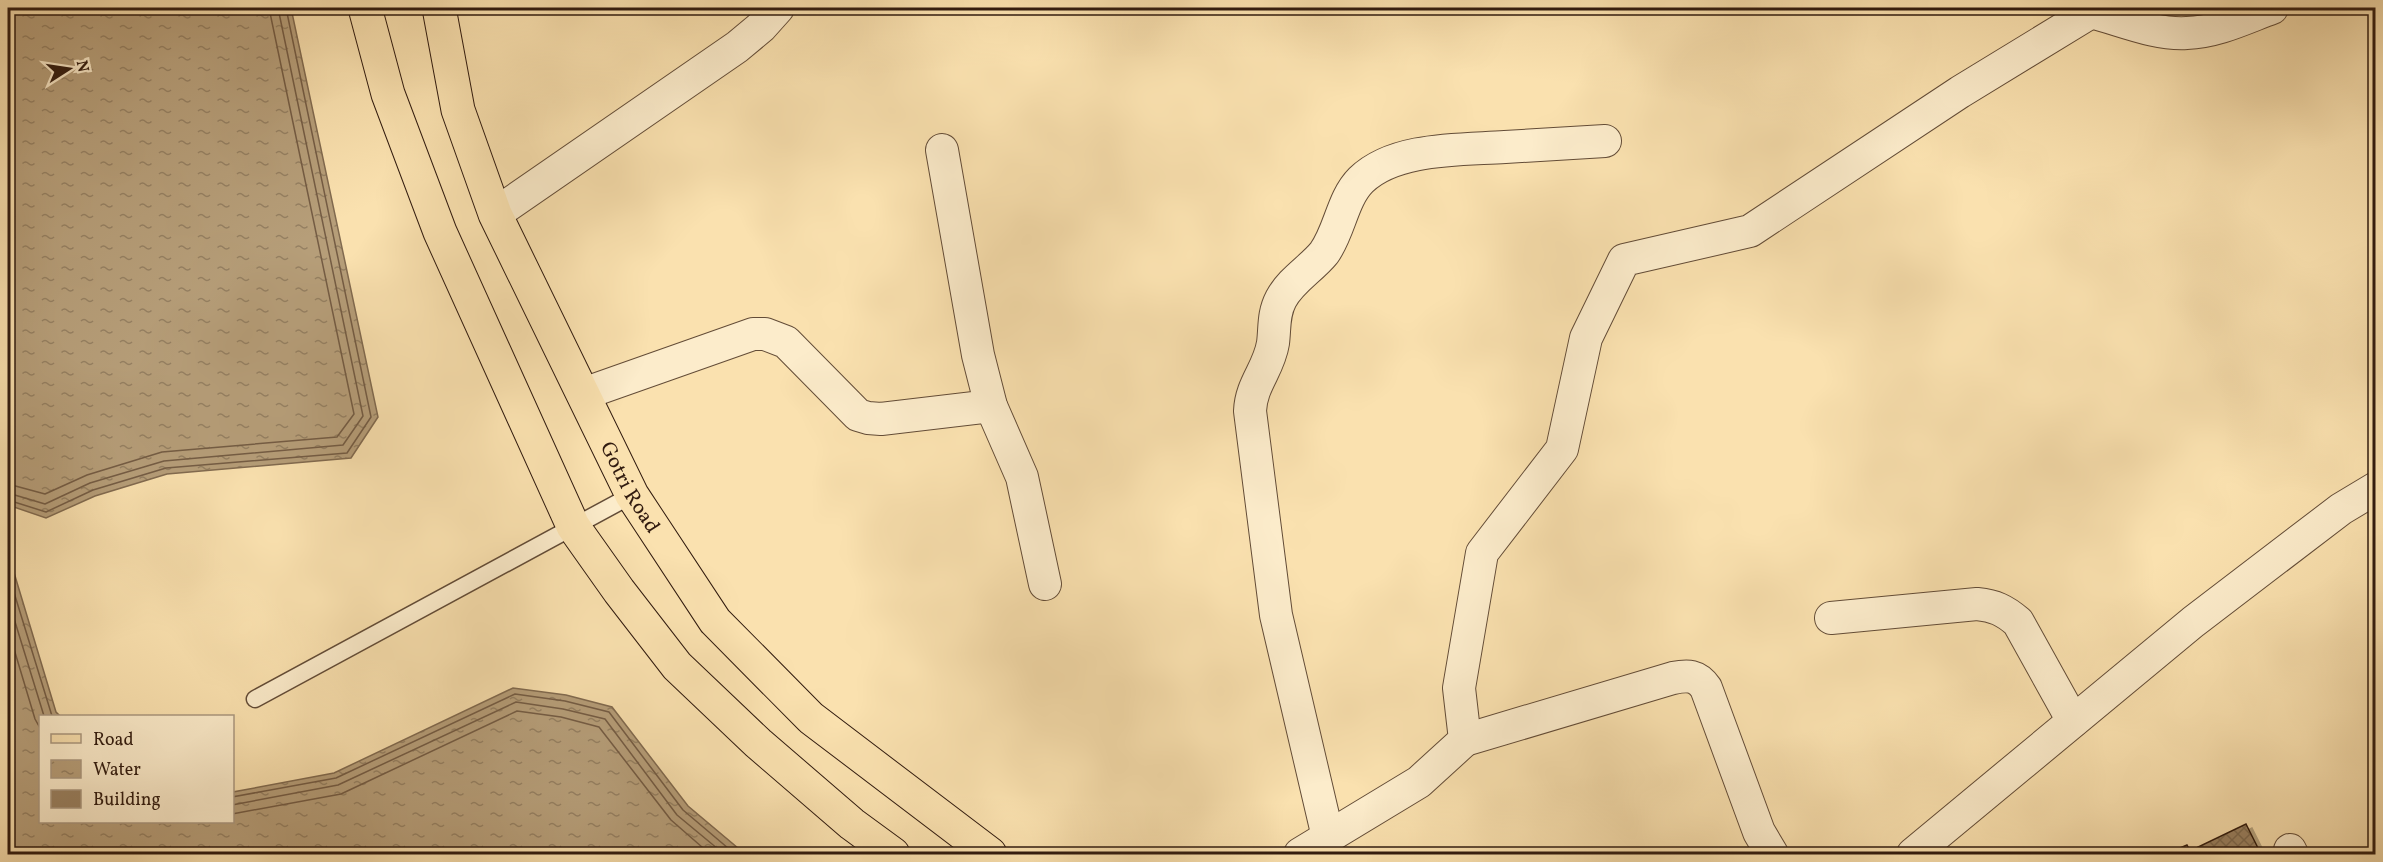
<svg xmlns="http://www.w3.org/2000/svg" width="2383" height="862" font-family="Vollkorn,serif">
<style>
.water{fill:url(#water-ripples);stroke:#816a4f;stroke-width:1.5}
.lines{fill:none;stroke-linecap:round;stroke-linejoin:round}
.shore{stroke:#745c44;stroke-width:1.5}
.building{fill:url(#building-cross-hatch);stroke:#311b0f;stroke-width:1.5;filter:url(#shadow)}
.lane-casing{stroke:#634c37;stroke-width:19}
.street-casing{stroke:#634c37;stroke-width:34}
.primary-casing{stroke:#311b0f;stroke-width:35}
.lane{stroke:#fceccb;stroke-width:16}
.street{stroke:#fceccb;stroke-width:32}
.primary{stroke:#fae1af;stroke-width:33}
.labels{text-anchor:middle;stroke-width:4.5;stroke-linejoin:round;paint-order:stroke}
.street-label{font-size:21px;fill:#311b0f;stroke:#fceccb}
</style>
<defs>
<pattern id="water-ripples" width="26" height="14" patternUnits="userSpaceOnUse" patternTransform="scale(1.5)"><rect width="26" height="14" fill="#b69e79"/><path d="M2 4q2-2 4 0t4 0M15 11q2-2 4 0t4 0" fill="none" stroke="#958062"/></pattern>
<pattern id="building-cross-hatch" width="8" height="8" patternUnits="userSpaceOnUse" patternTransform="scale(1.5)"><rect width="8" height="8" fill="#9a8262"/><path d="M0 0l8 8M0 8l8-8" fill="none" stroke="#7e6a4f"/></pattern>
<filter id="shadow"><feDropShadow dx="6" dy="4" stdDeviation="0" flood-color="#0004"/></filter>
</defs>
<rect width="100%" height="100%" fill="#fae1af"/>
<filter id="stains"><feTurbulence type="fractalNoise" baseFrequency=".00333" numOctaves="4"/><feColorMatrix values="0 0 0 0 .2 0 0 0 0 .09 0 0 0 0 .02 0 0 0 .5 -.17"/></filter>
<radialGradient id="worn" r=".72"><stop offset=".6" stop-color="#630" stop-opacity="0"/><stop offset="1" stop-color="#630" stop-opacity=".3"/></radialGradient>
<g class="water">
<path d="M8 8H291L378 417 351 458 167 474 95 496 46 518 8 505Z"/>
<path d="M8 563 12 566 56 712 60 716H40V822H232L233 792 334 773 513 688 566 695 612 707 688 806 745 854H8Z"/>
</g>
<g class="lines">
<g class="shore">
<path d="M8 484 45 494 87 475 162 452 337 437 354 414 269 8"/>
<path d="M8 493 45 504 90 483 164 461 343 445 363 416 278 8"/>
<path d="M8 500 46 512 93 490 166 468 347 453 371 417 286 8"/>
<path d="M8 573 52 716"/>
<path d="M8 599 44 716"/>
<path d="M8 629 35 719 40 728"/>
<path d="M232 797 336 778 515 694 565 701 609 712 683 810 735 854"/>
<path d="M232 805 338 785 516 702 563 709 605 719 677 815 724 854"/>
<path d="M232 814 341 794 517 711 561 717 599 727 671 820 710 854"/>
</g>
</g>
<g class="building">
<path d="M2246 824 2261 854H2202L2198 847Z"/>
<path d="M2187 845 2192 854H2166Z"/>
</g>
<g class="lines">
<g class="lane-casing">
<path id="lane" d="M255 699 632 495"/>
</g>
<g class="street-casing">
<g id="street">
<path d="M2091 12C2122 20 2155 35 2187 33 2217 32 2245 18 2272 8"/>
<path d="M942 150 978 355 991 406 1022 477 1045 584"/>
<path d="M495 214 737 47 761 27 778 8"/>
<path d="M583 394 753 334H765L786 342 858 415 868 418 881 419 991 406"/>
<path d="M1831 618 1977 604C1995 606 2004 610 2018 622L2073 721"/>
<path d="M1465 740 1673 678C1688 675 1697 675 1706 688L1759 832 1772 854"/>
<path d="M1328 837 1276 615 1250 411C1251 384 1269 369 1273 343 1275 328 1273 314 1281 299 1291 280 1311 269 1324 253 1340 231 1342 199 1361 180 1395 147 1461 150 1505 147 1538 145 1571 143 1605 141"/>
<path d="M2290 850 2292 854"/>
<path d="M1300 854 1419 782 1465 740 1459 688 1482 553 1562 449 1586 338 1624 260 1750 231 1960 92 2091 12 2089 8"/>
<path d="M1913 854 2193 622 2341 509 2376 488"/>
</g>
</g>
<g class="primary-casing">
<g id="primary">
<path d="M365 8 388 94 440 232 573 526 619 591 677 666 758 743 852 824 893 854"/>
<path id="s1" d="M439 8 458 110 495 214 632 495 715 621 811 718 990 854"/>
</g>
</g>
<use href="#lane" class="lane"/>
<use href="#street" class="street"/>
<use href="#primary" class="primary"/>
</g>
<g class="labels">
<g class="street-label">
<text dy="7" stroke="none"><textPath href="#s1" startOffset="519">Gotri Road</textPath></text>
</g>
</g>
<rect width="2383" height="862" fill="none" stroke="#fae1af" stroke-width="30"/>
<rect x="9" y="9" width="2365" height="844" fill="none" stroke="#311b0f" stroke-width="3"/>
<rect x="15" y="15" width="2353" height="832" fill="none" stroke="#311b0f" stroke-width="1.5"/>
<rect x="39" y="715" width="195" height="108" fill="#fceccb" stroke="#ab9880" stroke-width="1.5"/>
<rect x="51" y="734" width="30" height="9" fill="#fae1af" stroke="#ab9880" stroke-width="1.5"/>
<text x="93" y="745" font-size="18" fill="#311b0f">Road</text>
<rect x="51" y="760" width="30" height="18" fill="url(#water-ripples)" stroke="#ab9880" stroke-width="1.5"/>
<text x="93" y="775" font-size="18" fill="#311b0f">Water</text>
<rect x="51" y="790" width="30" height="18" fill="#9a8262" stroke="#ab9880" stroke-width="1.5"/>
<text x="93" y="805" font-size="18" fill="#311b0f">Building</text>
<g transform="translate(69 69) rotate(78)" stroke="#fceccb" stroke-width="4.5" paint-order="stroke">
<path d="M0-4.5L10 22L0 15L-10 22Z" fill="#311b0f"/>
<text y="-9" font-size="16" font-weight="bold" text-anchor="middle" fill="#311b0f">N</text>
</g>
<rect width="100%" height="100%" filter="url(#stains)"/>
<rect width="100%" height="100%" fill="url(#worn)"/>
</svg>
